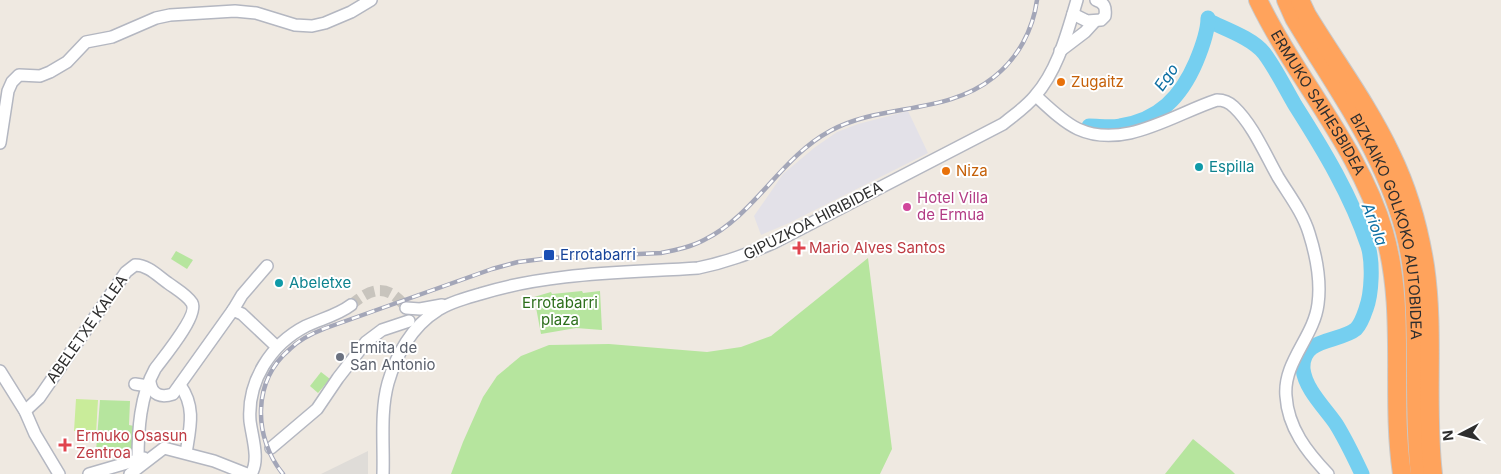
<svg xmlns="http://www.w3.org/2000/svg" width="1501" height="474" font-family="Inter,sans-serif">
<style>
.industrial{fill:#e3e1e8}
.green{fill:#b6e59e}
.pitch{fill:#c9ec9a}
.plaza{fill:#dfdcd8}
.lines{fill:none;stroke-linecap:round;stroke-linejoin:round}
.river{stroke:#75cff0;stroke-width:15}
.minor-tunnel{stroke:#c8c4bd;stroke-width:11;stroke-dasharray:11 5.5;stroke-linecap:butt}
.minor-casing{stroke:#b4b7c1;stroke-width:14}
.highway-casing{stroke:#c9c9c9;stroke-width:20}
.minor{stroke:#fff;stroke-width:11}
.highway{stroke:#ffa35c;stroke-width:18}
.rail-casing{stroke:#a3a6b8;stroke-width:4.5}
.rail{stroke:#fff;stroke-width:2.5;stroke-dasharray:8;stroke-linecap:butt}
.food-dot{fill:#e8710a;stroke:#fff;stroke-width:2}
.culture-dot{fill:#0f9aa8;stroke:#fff;stroke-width:2}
.hotel-dot{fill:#d1479c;stroke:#fff;stroke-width:2}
.health-dot{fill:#e0444e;stroke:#fff;stroke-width:2}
.transit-dot{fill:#1a4fb4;stroke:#fff;stroke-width:2}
.worship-dot{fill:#6b7280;stroke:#fff;stroke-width:2}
.labels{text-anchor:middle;stroke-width:4;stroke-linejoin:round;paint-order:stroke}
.food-label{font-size:15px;fill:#c56008;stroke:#fff;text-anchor:start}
.street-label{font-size:15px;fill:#2e2e2e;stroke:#fff}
.culture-label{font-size:15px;fill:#0d838f;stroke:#fff;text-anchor:start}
.hotel-label{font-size:15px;fill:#b23c85;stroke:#fff;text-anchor:start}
.health-label{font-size:15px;fill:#be3a42;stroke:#fff;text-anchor:start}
.transit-label{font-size:15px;fill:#164399;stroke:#fff;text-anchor:start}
.park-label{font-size:15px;fill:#2c6e1b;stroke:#fff}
.worship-label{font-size:15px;fill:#5b616d;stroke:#fff;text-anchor:start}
.water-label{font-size:16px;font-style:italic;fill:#0d6fa3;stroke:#fff}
</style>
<rect width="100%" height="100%" fill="#efe9e1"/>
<path class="industrial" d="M908 111 928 153 789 223 761 235 754 216 783 174 814 148 837 132 858 124Z"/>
<g class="green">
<path d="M176 251 193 260 187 269 171 259Z"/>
<path d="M868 258 892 449 880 474H451L463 442 483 397 497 376 521 356 549 345 609 344 707 352 741 347 771 336Z"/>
<path d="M582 291 583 293 600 291 602 330 576 328 541 334 534 297 551 292 552 294Z"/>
<path d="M321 372 330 379 318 393 310 386Z"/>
<path d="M100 400 130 401 129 425 134 426 132 449 99 456 96 451Z"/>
<path d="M1193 439 1232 471 1235 474H1165Z"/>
</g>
<path class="pitch" d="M76 399 98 400 96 433 74 431Z"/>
<path class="plaza" d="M368 451V474H321Z"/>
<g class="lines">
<g class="river">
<path d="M1209 21C1225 29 1252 38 1264 53 1276 69 1285 88 1295 105 1323 149 1351 195 1368 246 1373 262 1372 293 1366 309 1364 315 1360 325 1356 329 1339 343 1301 337 1303 369 1305 389 1325 408 1336 424 1346 440 1354 457 1362 474"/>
<path d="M1089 126C1099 126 1110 128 1120 126 1159 120 1181 97 1196 62 1201 50 1208 32 1208 18"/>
</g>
<path class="minor-tunnel" d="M351 305C372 287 387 284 405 306"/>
<g class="minor-casing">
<g id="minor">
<path d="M1073 14 1087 21 1101 20 1105 16C1106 8 1105 3 1096 0"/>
<path d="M1060 51 1085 32 1095 21"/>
<path d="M1036 96C1048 107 1063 122 1078 129 1124 150 1174 114 1217 100 1224 100 1229 102 1234 107 1253 125 1265 154 1278 177 1289 195 1303 213 1309 233 1316 255 1321 282 1318 304 1314 337 1283 362 1286 396 1288 428 1307 452 1328 474"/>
<path d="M0 143 8 91 12 82 19 75 40 76 50 72 67 62 86 42 112 37 156 18 170 15 235 11 256 13 295 25 312 26 325 23 351 12 371 0"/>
<path d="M406 308 420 309 442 305"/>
<path d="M233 310 242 295 267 266"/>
<path d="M0 371 25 411 35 434 59 474"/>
<path d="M150 382C152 395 161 398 173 394L233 310 242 314 277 347"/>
<path d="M135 384 148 386"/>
<path d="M180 385C196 407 190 428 186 453"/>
<path d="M25 411 39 398 126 272 135 265C148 265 158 276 168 283 176 289 187 295 192 303 199 315 163 358 155 369 140 396 138 430 138 460"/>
<path d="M271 448 317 409 338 378 366 342 382 330 409 321"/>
<path d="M89 474 144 458"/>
<path d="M130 474 164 448 214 461 247 474"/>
<path d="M251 474C260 460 252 437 250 421 247 381 271 344 306 326 321 319 338 315 351 305"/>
<path d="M383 474C384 445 380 412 388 383 396 355 412 326 438 310 450 302 466 298 480 294 551 272 625 273 698 268 727 262 748 254 775 242L1003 124C1014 115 1026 107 1035 96 1058 70 1067 33 1077 0"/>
</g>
</g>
<g class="highway-casing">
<g id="highway">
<path id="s1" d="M1258 0C1296 79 1359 147 1384 232 1407 311 1390 394 1402 474"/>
<path id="s2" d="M1286 0 1294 18C1342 98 1401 175 1412 270 1420 338 1412 406 1420 474"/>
<path d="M1300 0 1307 15C1335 61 1368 105 1391 154 1408 189 1419 228 1425 266 1435 334 1425 405 1433 474"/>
</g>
</g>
<use href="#minor" class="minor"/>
<use href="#highway" class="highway"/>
<g class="rail-casing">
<path id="rail" d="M283 474C253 437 252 381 290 349 300 339 313 333 326 328L492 269 518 262 550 258 661 253C676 250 691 247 704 240 755 215 780 158 830 131 881 103 947 115 994 77 1018 58 1033 30 1037 0"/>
</g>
<use href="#rail" class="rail"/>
</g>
<g class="food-dot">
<circle cx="1061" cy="82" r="5"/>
<circle cx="946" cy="171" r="5"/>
</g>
<g class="culture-dot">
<circle cx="1199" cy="167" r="5"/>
<circle cx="279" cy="283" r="5"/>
</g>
<circle class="hotel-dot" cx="907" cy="207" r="5"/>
<g class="health-dot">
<path d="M796.5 240.5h5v5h5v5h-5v5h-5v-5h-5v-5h5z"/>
<path d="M62.5 437.5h5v5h5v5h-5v5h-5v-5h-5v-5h5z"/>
</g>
<rect class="transit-dot" x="543" y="249" width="12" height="12" rx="2.5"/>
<circle class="worship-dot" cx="340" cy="357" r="5"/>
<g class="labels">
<g class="food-label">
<text x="1071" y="87">Zugaitz</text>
<text x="956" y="176">Niza</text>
</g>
<g class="street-label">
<text dy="5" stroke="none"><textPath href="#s1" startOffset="119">ERMUKO SAIHESBIDEA</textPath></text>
<text transform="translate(813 221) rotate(-27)" y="5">GIPUZKOA HIRIBIDEA</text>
<text dy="5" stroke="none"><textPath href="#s2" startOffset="252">BIZKAIKO GOLKOKO AUTOBIDEA</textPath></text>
<text transform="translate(87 329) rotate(-55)" y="5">ABELETXE KALEA</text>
</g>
<g class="culture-label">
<text x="1209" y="172">Espilla</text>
<text x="289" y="288">Abeletxe</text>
</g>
<g class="hotel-label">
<text x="917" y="203">Hotel Villa<tspan x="917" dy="17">de Ermua</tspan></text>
</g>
<g class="health-label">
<text x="809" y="253">Mario Alves Santos</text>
<text x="76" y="441">Ermuko Osasun<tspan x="76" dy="17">Zentroa</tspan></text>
</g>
<g class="transit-label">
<text x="560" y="260">Errotabarri</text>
</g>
<g class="park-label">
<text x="560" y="308">Errotabarri<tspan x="560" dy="17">plaza</tspan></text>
</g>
<g class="worship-label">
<text x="350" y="353">Ermita de<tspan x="350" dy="17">San Antonio</tspan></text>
</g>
<g class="water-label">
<text transform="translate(1166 77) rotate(-55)" y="6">Ego</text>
<text transform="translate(1375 224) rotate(69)" y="6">Ariola</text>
</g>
</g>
<g transform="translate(1461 434) rotate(264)" stroke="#ffffff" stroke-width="4" paint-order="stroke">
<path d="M0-4L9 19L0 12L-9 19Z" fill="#2e2e2e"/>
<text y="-8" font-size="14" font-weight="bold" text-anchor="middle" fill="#2e2e2e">N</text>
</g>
</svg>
